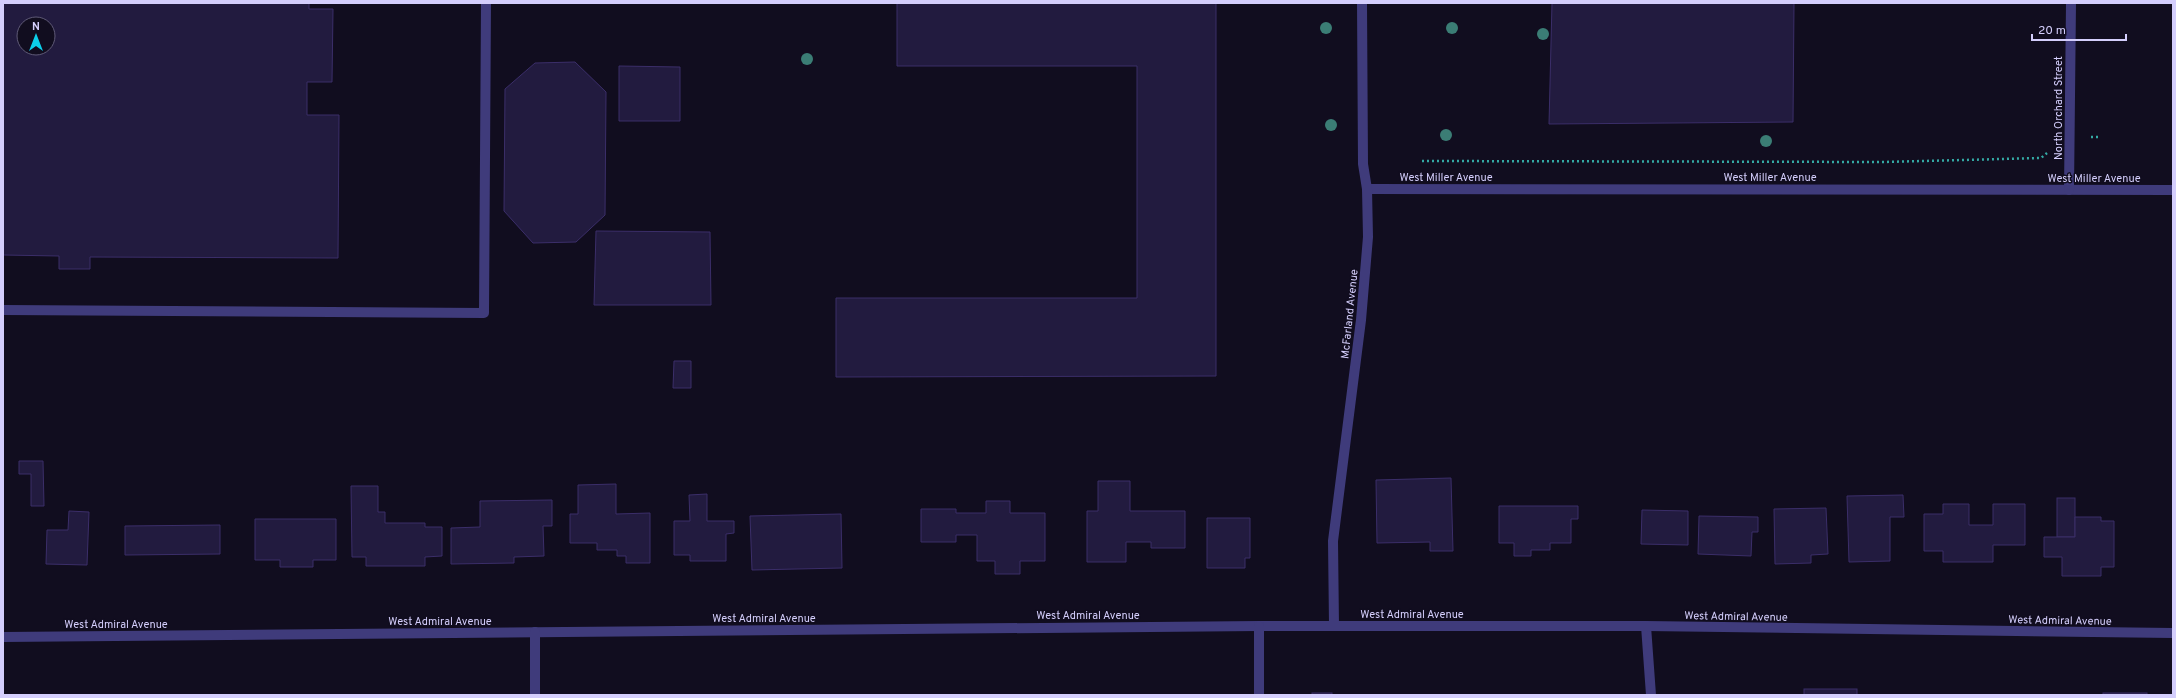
<svg xmlns="http://www.w3.org/2000/svg" width="2176" height="698" font-family="Overpass,sans-serif">
<style>
.building{fill:#221b3f;stroke:#3b2e69;fill-rule:evenodd}
.lines{fill:none;stroke-linecap:round;stroke-linejoin:round}
.path{stroke:#34aaa5;stroke-width:2.5;stroke-dasharray:2 3;stroke-linecap:butt}
.lane{stroke:#3f3b7b;stroke-width:10}
.street{stroke:#3f3b7b;stroke-width:10}
.tree{fill:#3b7d75}
.labels{text-anchor:middle;stroke-width:3;stroke-linejoin:round;paint-order:stroke}
.street-label{font-size:11px;fill:#d4cefc;stroke:#110d1f}
</style>
<rect width="100%" height="100%" fill="#110d1f"/>
<g class="building">
<path d="M3 3H309V9H333L332 82H307V115H339L338 258 90 257V269H59V256L3 255ZM24 24H48V48H24Z"/>
<path d="M897 3H1216V376L836 377V298H1137V66H897Z"/>
<path d="M1552 3H1794L1793 122 1549 124Z"/>
<path d="M575 62 606 92 605 215 576 242 533 243 504 211 505 89 535 63Z"/>
<path d="M619 66 680 67V121H619Z"/>
<path d="M596 231 710 232 711 305H594Z"/>
<path d="M674 361H691V388H673Z"/>
<path d="M19 461H43L44 506H31V474H19Z"/>
<path d="M1451 478 1453 551H1430V542L1377 543 1376 480Z"/>
<path d="M1098 481H1130V511H1185V548H1151V542H1126V562H1087V511H1098Z"/>
<path d="M616 484V514L650 513V563H626V556H617V550H597V543H570V514H578V485Z"/>
<path d="M351 486H378V512H385V523H425V527H442V556L425 557V566H366V557H352Z"/>
<path d="M707 494V521H734V533L726 534V561H690V555H674V521H690L689 495Z"/>
<path d="M1903 495 1904 517H1890V561L1849 562 1847 496Z"/>
<rect x="2057" y="498" width="18" height="39"/>
<path d="M552 500V526H543L544 556 514 557V563L451 564V528L480 527V501Z"/>
<path d="M986 501H1010V513H1045V561H1020V574H995V561H977V535H956V542H921V509H956V513H986Z"/>
<path d="M1943 504H1969V525H1993V504H2025V545H1993V562H1943V551H1924V514H1943Z"/>
<path d="M1499 506H1578V519H1571V543H1550V550H1531V556H1514V543H1499Z"/>
<path d="M1826 508 1828 554 1811 555V563L1775 564 1774 509Z"/>
<path d="M1642 510 1688 511V545L1641 544Z"/>
<path d="M69 511 89 512 87 565 46 564 47 530H68Z"/>
<path d="M841 514 842 568 752 570 750 516Z"/>
<path d="M1699 516 1758 517V532H1752L1751 556 1698 554Z"/>
<path d="M2075 517H2101V521H2114V567H2101V576H2062V557H2044V537H2075Z"/>
<path d="M1207 518H1250V558H1245V568H1207Z"/>
<path d="M255 519H336V560H313V567H280V560H255Z"/>
<path d="M220 525V554L125 555V526Z"/>
<rect x="1804" y="689" width="53" height="6"/>
<rect x="1312" y="693" width="20" height="2"/>
<rect x="2103" y="693" width="44" height="2"/>
</g>
<g class="lines">
<g class="path">
<path d="M2091 137H2100"/>
<path d="M1422 161 1884 162 2041 158 2047 153"/>
</g>
<g class="lane">
<path d="M1367 189 2173 190"/>
<path d="M2069 190 2071 3"/>
</g>
<g class="street">
<path d="M3 310 484 313 486 3"/>
<path d="M1334 626 1333 541 1361 320 1368 237 1367 189 1363 164 1362 3"/>
<path d="M1646 626 1651 695"/>
<path d="M3 637 1259 626H1646L2173 633"/>
<path d="M535 695V632"/>
<path d="M1259 695V626"/>
</g>
</g>
<g class="tree">
<circle cx="1326" cy="28" r="6"/>
<circle cx="1452" cy="28" r="6"/>
<circle cx="1543" cy="34" r="6"/>
<circle cx="807" cy="59" r="6"/>
<circle cx="1331" cy="125" r="6"/>
<circle cx="1446" cy="135" r="6"/>
<circle cx="1766" cy="141" r="6"/>
</g>
<g class="labels">
<g class="street-label">
<text transform="translate(2058 108) rotate(-90)" y="4">North Orchard Street</text>
<text x="1446" y="181">West Miller Avenue</text>
<text x="1770" y="181">West Miller Avenue</text>
<text x="2094" y="182">West Miller Avenue</text>
<text transform="translate(1349 314) rotate(-84)" y="4">McFarland Avenue</text>
<text x="1412" y="618">West Admiral Avenue</text>
<text x="1088" y="619">West Admiral Avenue</text>
<text transform="translate(1736 616) rotate(1)" y="4">West Admiral Avenue</text>
<text x="764" y="622">West Admiral Avenue</text>
<text transform="translate(2060 620) rotate(1)" y="4">West Admiral Avenue</text>
<text x="440" y="625">West Admiral Avenue</text>
<text x="116" y="628">West Admiral Avenue</text>
</g>
</g>
<rect width="2176" height="698" fill="none" stroke="#d4cefc" stroke-width="8"/>
<g transform="translate(36 36)"><circle r="19" fill="#110d1f" stroke="#5f5a77"/>
<path d="M0-3L7 15L0 10L-7 15Z" fill="#0ccfea"/>
<text y="-6" font-size="11" font-weight="bold" text-anchor="middle" fill="#d4cefc">N</text>
</g>
<path d="M2032 34v6h94v-6" fill="none" stroke="#d4cefc" stroke-width="2"/>
<text x="2038" y="34" font-size="12" fill="#d4cefc" stroke="#110d1f" stroke-width="3" paint-order="stroke">20 m</text>
</svg>
